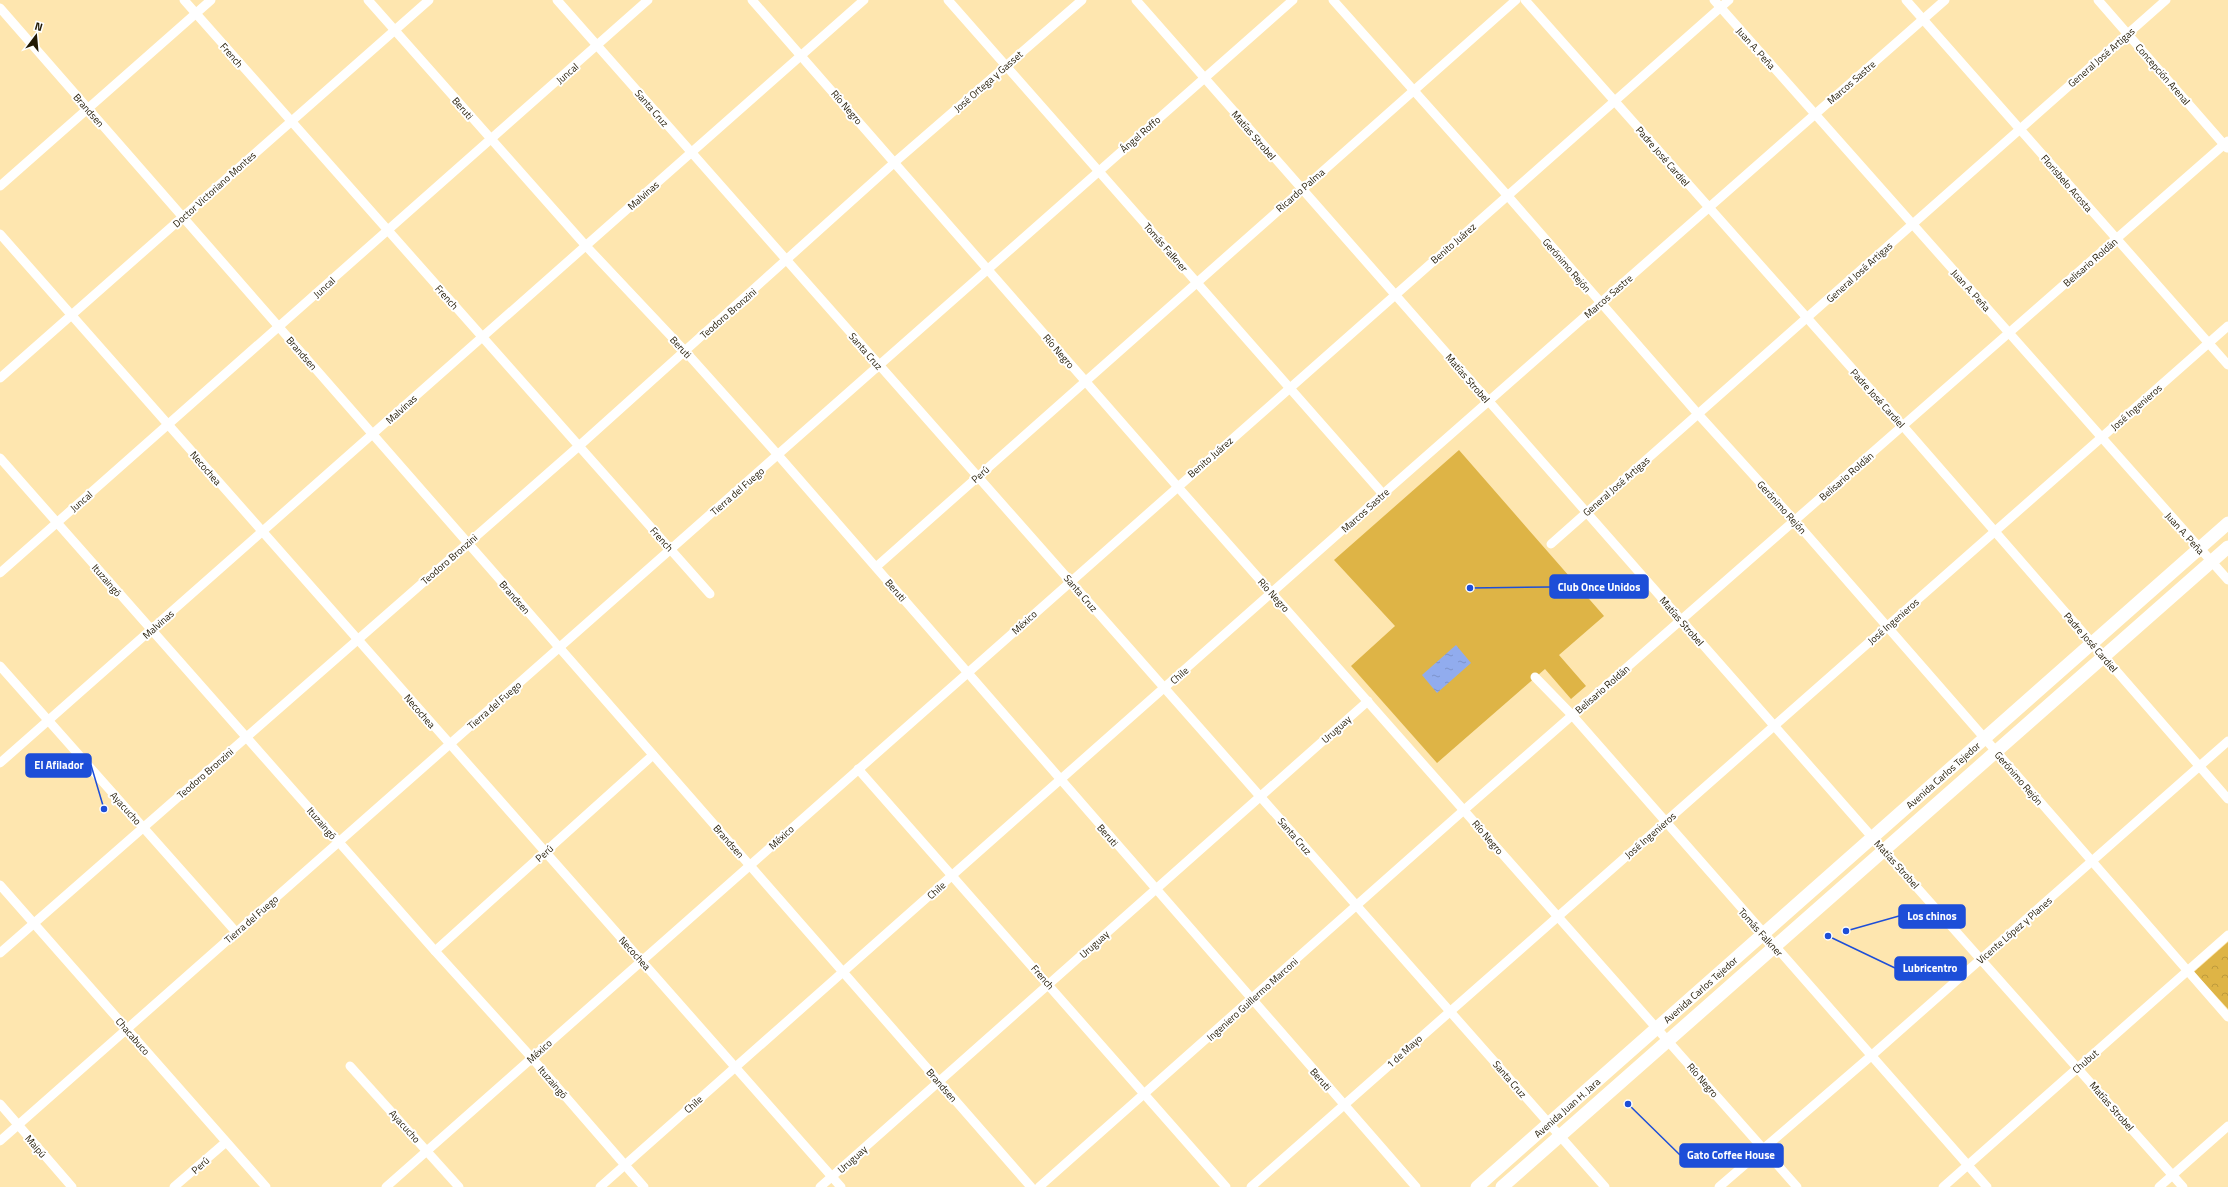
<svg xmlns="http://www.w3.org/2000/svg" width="2228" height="1187" font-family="'Titillium Web',sans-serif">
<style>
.park{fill:url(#park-crowns)}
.garden{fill:#deb446}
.water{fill:url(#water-ripples)}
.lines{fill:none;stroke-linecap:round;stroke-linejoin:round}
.street{stroke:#fff;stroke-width:9}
.secondary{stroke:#fff;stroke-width:13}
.labels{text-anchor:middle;stroke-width:4;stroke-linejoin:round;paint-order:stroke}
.street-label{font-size:10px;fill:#211904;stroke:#fff}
.leader{fill:none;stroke:#1d4ed8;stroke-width:1.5}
.callout-dot{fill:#1d4ed8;stroke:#fff;stroke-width:1.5}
.callout{fill:#1d4ed8;stroke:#1d4ed8;stroke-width:1.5}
.callout-label{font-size:11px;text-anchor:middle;font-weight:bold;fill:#fff}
</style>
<defs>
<pattern id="park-crowns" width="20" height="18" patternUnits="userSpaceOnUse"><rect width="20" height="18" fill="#deb446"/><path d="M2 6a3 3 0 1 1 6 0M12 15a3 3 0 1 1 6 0" fill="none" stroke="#be9a3c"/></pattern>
<pattern id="water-ripples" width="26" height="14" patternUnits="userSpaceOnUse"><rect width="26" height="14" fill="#91acee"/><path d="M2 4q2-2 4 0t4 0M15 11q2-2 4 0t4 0" fill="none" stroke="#7d93ca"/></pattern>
</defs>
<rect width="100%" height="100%" fill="#fee6af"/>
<path class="park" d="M2228 942V1009L2194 972Z"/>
<path class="garden" d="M1459 450 1604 616 1559 655 1586 686 1571 699 1545 669 1437 763 1351 666 1395 626 1334 560Z"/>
<path class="water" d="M1456 645 1471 663 1437 693 1422 675Z"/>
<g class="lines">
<g class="street">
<path d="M184 0 710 594"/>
<path d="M368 0 586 246 685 351 778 455 1416 1187"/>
<path d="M557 0 1605 1187"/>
<path d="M752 0 1177 486 1797 1187"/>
<path d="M948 0 1383 494"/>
<path d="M1136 0 1872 837 2183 1187"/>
<path d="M1333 0 1507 195 1698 414 1795 521 2228 1017"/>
<path d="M1525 0 1903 426 2228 799"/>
<path d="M1714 0 2228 580"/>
<path d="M1906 0 2228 365"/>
<path d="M2098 0 2227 148"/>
<path d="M0 8 1031 1187"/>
<path d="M0 186 211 0"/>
<path d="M0 234 841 1187"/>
<path d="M0 378 429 0"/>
<path d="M0 458 435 951 532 1058 644 1187"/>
<path d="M1551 544 2166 0"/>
<path d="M876 567 1516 0"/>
<path d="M0 573 648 0"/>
<path d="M0 666 236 932"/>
<path d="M1535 677 1572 715 1987 1187"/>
<path d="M0 763 864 0"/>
<path d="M858 769 1226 1187"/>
<path d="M0 885 266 1187"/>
<path d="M435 951 653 755"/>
<path d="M0 953 579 446 895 162 1082 0"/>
<path d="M350 1066 459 1187"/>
<path d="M0 1104 72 1187"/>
<path d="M0 1141 1293 0"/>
<path d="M174 1187 226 1142"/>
<path d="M386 1187 1729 0"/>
<path d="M600 1187 1383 494 1945 0"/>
<path d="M820 1187 1368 701"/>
<path d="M1039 1187 1464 810 2228 141"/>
<path d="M1251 1187 2228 326"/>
<path d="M1719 1187 1871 1056 2228 741"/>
<path d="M1943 1187 2228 935"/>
<path d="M2159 1187 2228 1126"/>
</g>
<g class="secondary">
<path id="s1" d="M1477 1187 2228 523"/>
<path d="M1502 1187 2228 547"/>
</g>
</g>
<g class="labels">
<g class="street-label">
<text transform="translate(1756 48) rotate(48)" y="4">Juan A. Peña</text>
<text transform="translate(232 55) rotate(49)" y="4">French</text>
<text transform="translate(2101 57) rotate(-41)" y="4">General José Artigas</text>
<text transform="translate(567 73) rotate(-41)" y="4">Juncal</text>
<text transform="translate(2163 74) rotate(49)" y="4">Concepción Arenal</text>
<text transform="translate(988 81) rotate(-41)" y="4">José Ortega y Gasset</text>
<text transform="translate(1851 82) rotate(-41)" y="4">Marcos Sastre</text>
<text transform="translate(847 107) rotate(49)" y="4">Río Negro</text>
<text transform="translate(463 108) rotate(49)" y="4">Beruti</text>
<text transform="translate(652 108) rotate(49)" y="4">Santa Cruz</text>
<text transform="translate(89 110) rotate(49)" y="4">Brandsen</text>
<text transform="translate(1140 134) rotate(-41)" y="4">Ángel Roffo</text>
<text transform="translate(1254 135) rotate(49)" y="4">Matías Strobel</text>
<text transform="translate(1663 156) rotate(49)" y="4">Padre José Cardiel</text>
<text transform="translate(2067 183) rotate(49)" y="4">Florisbelo Acosta</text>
<text transform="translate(214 189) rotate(-42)" y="4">Doctor Victoriano Montes</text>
<text transform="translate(1300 190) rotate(-41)" y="4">Ricardo Palma</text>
<text transform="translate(643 195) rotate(-41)" y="4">Malvinas</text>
<text transform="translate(1453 243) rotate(-41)" y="4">Benito Juárez</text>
<text transform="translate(1166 247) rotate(49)" y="4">Tomás Falkner</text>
<text transform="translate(2090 262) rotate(-41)" y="4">Belisario Roldán</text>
<text transform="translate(1567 265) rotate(49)" y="4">Gerónimo Rejón</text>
<text transform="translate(1859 272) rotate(-42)" y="4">General José Artigas</text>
<text transform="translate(324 287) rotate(-42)" y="4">Juncal</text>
<text transform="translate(1971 290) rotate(48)" y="4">Juan A. Peña</text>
<text transform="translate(1608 296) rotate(-41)" y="4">Marcos Sastre</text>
<text transform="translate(447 297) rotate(48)" y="4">French</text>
<text transform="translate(728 313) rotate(-41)" y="4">Teodoro Bronzini</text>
<text transform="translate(681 347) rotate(47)" y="4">Beruti</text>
<text transform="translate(866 351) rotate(49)" y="4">Santa Cruz</text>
<text transform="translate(1059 351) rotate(49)" y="4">Río Negro</text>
<text transform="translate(302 353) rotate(49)" y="4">Brandsen</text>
<text transform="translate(1468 378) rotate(49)" y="4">Matías Strobel</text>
<text transform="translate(1878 398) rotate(48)" y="4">Padre José Cardiel</text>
<text transform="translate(2136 407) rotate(-41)" y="4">José Ingenieros</text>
<text transform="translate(401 409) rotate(-42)" y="4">Malvinas</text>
<text transform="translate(1210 457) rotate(-41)" y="4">Benito Juárez</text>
<text transform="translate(206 468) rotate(49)" y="4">Necochea</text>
<text transform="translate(980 474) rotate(-42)" y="4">Perú</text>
<text transform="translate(1846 476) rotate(-41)" y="4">Belisario Roldán</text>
<text transform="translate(1616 486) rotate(-41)" y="4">General José Artigas</text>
<text transform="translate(737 491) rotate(-41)" y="4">Tierra del Fuego</text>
<text transform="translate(81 501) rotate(-41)" y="4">Juncal</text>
<text transform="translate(1782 507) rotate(48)" y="4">Gerónimo Rejón</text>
<text transform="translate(1365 510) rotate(-42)" y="4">Marcos Sastre</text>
<text transform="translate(2185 533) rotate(48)" y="4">Juan A. Peña</text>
<text transform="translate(662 539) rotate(48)" y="4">French</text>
<text transform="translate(449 559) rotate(-41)" y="4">Teodoro Bronzini</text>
<text transform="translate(107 580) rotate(49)" y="4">Ituzaingó</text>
<text transform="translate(896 590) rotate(49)" y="4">Beruti</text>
<text transform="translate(1081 593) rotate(49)" y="4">Santa Cruz</text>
<text transform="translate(1274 595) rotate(48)" y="4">Río Negro</text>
<text transform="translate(515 597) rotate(49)" y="4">Brandsen</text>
<text transform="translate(1682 621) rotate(49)" y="4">Matías Strobel</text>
<text transform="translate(1893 621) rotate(-41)" y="4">José Ingenieros</text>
<text transform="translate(1024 622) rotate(-42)" y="4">México</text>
<text transform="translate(158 624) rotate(-41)" y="4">Malvinas</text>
<text transform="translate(2091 642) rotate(49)" y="4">Padre José Cardiel</text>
<text transform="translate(1179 675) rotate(-41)" y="4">Chile</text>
<text transform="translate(1602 689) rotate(-41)" y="4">Belisario Roldán</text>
<text transform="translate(494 705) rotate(-41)" y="4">Tierra del Fuego</text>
<text transform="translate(420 711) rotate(49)" y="4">Necochea</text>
<text transform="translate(1336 729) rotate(-42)" y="4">Uruguay</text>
<text transform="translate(205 773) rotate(-41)" y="4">Teodoro Bronzini</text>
<text dy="4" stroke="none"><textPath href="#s1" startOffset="622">Avenida Carlos Tejedor</textPath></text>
<text transform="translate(2019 778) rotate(49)" y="4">Gerónimo Rejón</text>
<text transform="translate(126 808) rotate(48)" y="4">Ayacucho</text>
<text transform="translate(322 823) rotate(49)" y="4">Ituzaingó</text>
<text transform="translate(1108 835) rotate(49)" y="4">Beruti</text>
<text transform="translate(1650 835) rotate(-41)" y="4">José Ingenieros</text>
<text transform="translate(1295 836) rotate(49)" y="4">Santa Cruz</text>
<text transform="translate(781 837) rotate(-42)" y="4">México</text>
<text transform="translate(1488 837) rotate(49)" y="4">Río Negro</text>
<text transform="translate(729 841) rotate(49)" y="4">Brandsen</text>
<text transform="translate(544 853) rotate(-42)" y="4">Perú</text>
<text transform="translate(1897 864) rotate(48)" y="4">Matías Strobel</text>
<text transform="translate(936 890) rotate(-42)" y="4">Chile</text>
<text transform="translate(251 919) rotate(-41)" y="4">Tierra del Fuego</text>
<text transform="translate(2014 930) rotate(-41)" y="4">Vicente López y Planes</text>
<text transform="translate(1761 932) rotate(48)" y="4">Tomás Falkner</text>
<text transform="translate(1094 944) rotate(-42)" y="4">Uruguay</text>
<text transform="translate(635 953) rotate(48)" y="4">Necochea</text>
<text transform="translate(1043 977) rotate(49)" y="4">French</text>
<text dy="4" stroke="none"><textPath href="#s1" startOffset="298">Avenida Carlos Tejedor</textPath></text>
<text transform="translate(1252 999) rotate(-42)" y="4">Ingeniero Guillermo Marconi</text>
<text transform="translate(133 1036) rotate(49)" y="4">Chacabuco</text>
<text transform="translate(539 1051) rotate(-42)" y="4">México</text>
<text transform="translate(1404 1051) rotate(-42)" y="4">1 de Mayo</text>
<text transform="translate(2085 1061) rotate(-41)" y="4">Chubut</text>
<text transform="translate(1321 1079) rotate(49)" y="4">Beruti</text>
<text transform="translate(1510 1079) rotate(49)" y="4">Santa Cruz</text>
<text transform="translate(1703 1080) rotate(49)" y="4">Río Negro</text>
<text transform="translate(553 1082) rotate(49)" y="4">Ituzaingó</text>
<text transform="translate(942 1085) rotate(49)" y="4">Brandsen</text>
<text transform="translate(693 1104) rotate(-42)" y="4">Chile</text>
<text transform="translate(2112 1106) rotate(49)" y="4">Matías Strobel</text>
<text dy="4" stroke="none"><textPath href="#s1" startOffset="120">Avenida Juan H. Jara</textPath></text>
<text transform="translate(405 1126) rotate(48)" y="4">Ayacucho</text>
<text transform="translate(36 1146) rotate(49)" y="4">Maipú</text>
<text transform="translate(852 1159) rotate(-42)" y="4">Uruguay</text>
<text transform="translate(200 1165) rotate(-41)" y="4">Perú</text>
</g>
</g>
<path class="leader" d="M1470 588L1550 587M104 809L91 765M1846 931L1899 916M1828 936L1895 968M1628 1104L1680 1155"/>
<g class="callout-dot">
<circle cx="1470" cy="588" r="4"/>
<circle cx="104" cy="809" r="4"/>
<circle cx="1846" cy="931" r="4"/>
<circle cx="1828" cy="936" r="4"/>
<circle cx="1628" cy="1104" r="4"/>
</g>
<g class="callout">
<rect x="1550" y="575" width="98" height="23" rx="4"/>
<rect x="26" y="754" width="65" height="23" rx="4"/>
<rect x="1899" y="905" width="66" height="23" rx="4"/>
<rect x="1895" y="957" width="71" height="23" rx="4"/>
<rect x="1680" y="1144" width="103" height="23" rx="4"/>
</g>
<g class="callout-label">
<text x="1599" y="591">Club Once Unidos</text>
<text x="59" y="769">El Afilador</text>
<text x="1932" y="920">Los chinos</text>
<text x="1930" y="972">Lubricentro</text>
<text x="1731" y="1159">Gato Coffee House</text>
</g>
<g transform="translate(36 36) rotate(16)" stroke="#ffffff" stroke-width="3" paint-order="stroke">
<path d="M0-3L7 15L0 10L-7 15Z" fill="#211904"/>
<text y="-6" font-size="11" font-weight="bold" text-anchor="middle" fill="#211904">N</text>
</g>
</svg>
